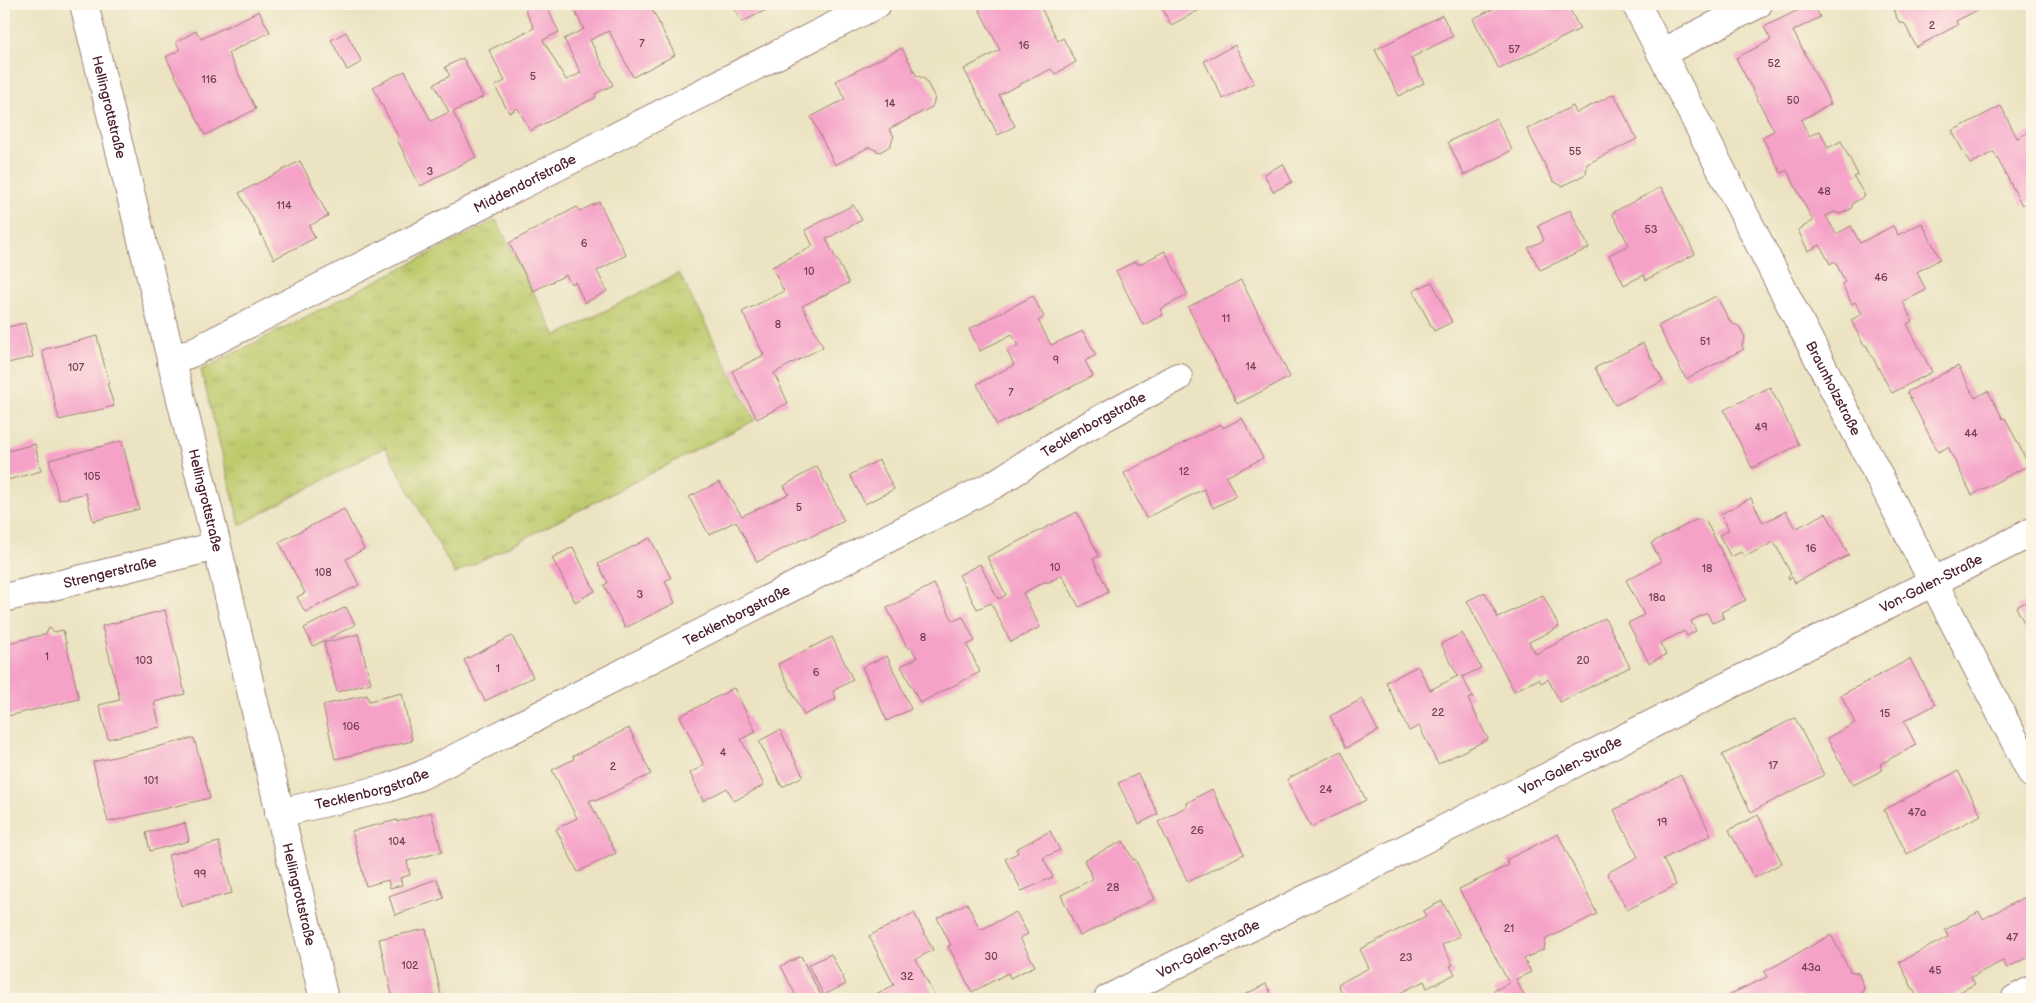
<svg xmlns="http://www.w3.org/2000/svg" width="2036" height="1003" font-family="'Balsamiq Sans',sans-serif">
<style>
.grass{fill:url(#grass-tufts);stroke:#84744c}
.building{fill:#f5a1c8}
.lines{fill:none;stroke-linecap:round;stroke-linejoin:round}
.minor-casing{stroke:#9a8176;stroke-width:30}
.minor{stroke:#fff;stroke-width:28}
.labels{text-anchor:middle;stroke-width:4;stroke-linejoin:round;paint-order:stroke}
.number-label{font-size:11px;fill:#754052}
.street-label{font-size:14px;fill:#4a1f2b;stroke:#fcf5e5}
</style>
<defs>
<pattern id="grass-tufts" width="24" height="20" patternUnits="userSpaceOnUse" patternTransform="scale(1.25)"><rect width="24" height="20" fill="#bdca6c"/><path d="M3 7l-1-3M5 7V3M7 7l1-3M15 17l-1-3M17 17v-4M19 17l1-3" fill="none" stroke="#a4ad5e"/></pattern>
</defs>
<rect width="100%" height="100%" fill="#fcf5e5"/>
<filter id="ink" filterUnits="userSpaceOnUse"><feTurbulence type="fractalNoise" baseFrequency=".02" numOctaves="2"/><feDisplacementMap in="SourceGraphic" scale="10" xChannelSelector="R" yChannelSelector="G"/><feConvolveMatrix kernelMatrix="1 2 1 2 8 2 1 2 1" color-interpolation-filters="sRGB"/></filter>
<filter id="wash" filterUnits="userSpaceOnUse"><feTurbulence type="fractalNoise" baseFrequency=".0096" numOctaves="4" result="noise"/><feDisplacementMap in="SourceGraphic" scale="20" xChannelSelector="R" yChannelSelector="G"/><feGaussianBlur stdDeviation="1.12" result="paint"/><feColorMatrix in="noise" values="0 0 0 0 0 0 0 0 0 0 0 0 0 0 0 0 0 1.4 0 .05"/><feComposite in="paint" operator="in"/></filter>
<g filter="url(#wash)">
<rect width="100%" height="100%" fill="#ebe3c1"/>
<path class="grass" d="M496 220 556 336 679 273 755 420 455 574 385 447 240 525 201 370Z"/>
<g id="blocks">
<g class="building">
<path d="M536 4H545L559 32 543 40 566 80 581 73 564 39 584 29 571 4H663L652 9 675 55 633 77 609 31 590 40 613 85 595 94 596 97 530 131 518 108 509 113 495 86 505 81 489 50 534 28 525 10Z"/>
<path d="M732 4H778L742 22Z"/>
<path d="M985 4H1039L1058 41 1063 38 1076 62 1055 74 1051 69 999 95 1015 126 998 135 964 69 1000 50 978 7Z"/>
<path d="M1160 4H1201L1203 8 1171 25Z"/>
<path d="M1502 4H1567L1580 29 1499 69 1473 19Z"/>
<path d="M1810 4H1813L1820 17 1793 31 1831 104 1801 120 1809 136 1820 131 1828 148 1841 141 1858 175 1854 177 1865 196 1853 203 1851 209 1840 214 1834 212 1826 216 1836 234 1851 226 1860 243 1893 226 1898 235 1922 223 1940 259 1917 272 1926 290 1903 302 1912 321 1907 324 1932 372 1892 393 1866 345 1864 346 1851 320 1862 314 1855 302 1852 304 1842 284 1845 282 1835 261 1830 264 1820 245 1808 251 1798 230 1813 221 1787 170 1781 173 1762 137 1774 131 1736 58 1771 40 1764 27Z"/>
<path d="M1895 4H1990L1956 21 1958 25 1916 47 1905 24 1899 22 1894 12Z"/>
<path d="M259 11 270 32 228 53 256 109 205 135 166 57 180 50 176 42 196 31 201 39Z"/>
<path d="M1442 15 1453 36 1411 58 1424 83 1399 96 1375 50Z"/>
<path d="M346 32 362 62 347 70 331 40Z"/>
<path d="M1235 45 1254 83 1223 99 1204 61Z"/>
<path d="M902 48 916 75 925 79 935 98 932 107 889 129 894 136 890 146 880 152 869 147 835 165 811 117 845 99 836 81Z"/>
<path d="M463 58 483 97 453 112 476 157 420 186 397 139 399 138 373 87 405 71 431 121 449 112 434 84 450 76 445 67Z"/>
<path d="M1614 94 1637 139 1587 164 1586 174 1562 186 1553 181 1527 129 1573 106 1576 113Z"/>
<path d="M2001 106 2017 138 2032 131V200L2022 205 1994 152 1970 164 1952 131Z"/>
<path d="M1496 118 1512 150 1464 175 1448 142Z"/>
<path d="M300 161 328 216 309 226 315 238 274 259 239 193Z"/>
<path d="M1283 164 1292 182 1273 192 1264 174Z"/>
<path d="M1661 187 1695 254 1646 280 1644 275 1624 285 1609 255 1629 245 1612 213Z"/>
<path d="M599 202 626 255 597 271 607 291 585 303 575 282 571 284 566 275 533 291 509 243 577 207 580 211Z"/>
<path d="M853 205 862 220 826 239 849 283 802 306 823 347 774 373 788 403 757 419 732 371 764 355 742 312 784 291 772 267 813 246 805 230Z"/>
<path d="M1570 210 1589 248 1540 270 1528 248 1544 240 1538 226Z"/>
<path d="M1165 251 1188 295 1160 309 1163 315 1143 325 1116 271 1136 261 1138 265Z"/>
<path d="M1241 280 1290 377 1237 404 1188 307Z"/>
<path d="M1432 282 1452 322 1434 331 1413 291Z"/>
<path d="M1033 296 1044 317 1038 321 1039 322 1051 345 1083 331 1096 355 1085 361 1093 376 997 425 977 384 1014 365 1007 351 1018 346 1012 334 980 351 969 329Z"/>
<path d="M1716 296 1731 323 1739 326 1745 337 1742 345 1744 349 1686 379 1658 326Z"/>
<path d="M25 323 33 357 4 364V328Z"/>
<path d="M97 336 109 383H107L114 406 59 420 42 350Z"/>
<path d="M1643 343 1663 381 1615 405 1595 368Z"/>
<path d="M1958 366 1975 398 1988 391 2003 419 2005 418 2029 465 1972 495 1948 447 1938 452 1907 392Z"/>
<path d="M1770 387 1799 445 1752 468 1724 410Z"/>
<path d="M1242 418 1263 458 1226 477 1236 496 1213 508 1204 489 1146 518 1124 473 1221 424 1223 428Z"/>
<path d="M122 441 139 509 93 521 86 493 59 500 49 460Z"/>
<path d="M35 444 41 471 4 481V452Z"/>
<path d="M879 460 894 489 865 504 850 475Z"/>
<path d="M817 466 844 521 808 538 807 537 757 562 736 521 709 535 689 497 719 482 742 516 789 494 784 486Z"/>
<path d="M1751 498 1763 523 1786 511 1795 529 1826 513 1849 555 1795 583 1792 577 1789 579 1788 576 1791 574 1774 542 1744 557 1741 552 1731 557 1719 535 1729 530 1721 514Z"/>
<path d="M344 509 364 549 346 559 359 585 305 612 297 597 305 593 279 542Z"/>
<path d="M1077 512 1099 556 1093 559 1109 592 1079 607 1062 575 1047 583 1046 581 1023 593 1040 627 1011 642 991 603 977 609 959 575 980 564 998 599 1006 595 987 557Z"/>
<path d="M1698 519 1706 522 1710 529 1746 600 1721 612 1724 618 1712 623 1707 613 1691 621 1696 631 1687 636 1684 631 1660 643 1666 655 1649 663 1628 623 1644 615 1626 580 1661 562 1651 543Z"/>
<path d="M650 538 671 578 665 581 675 603 625 628 604 585 608 583 598 564Z"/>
<path d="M573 547 595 591 575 602 552 558Z"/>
<path d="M934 584 953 621 963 617 975 641 967 645 980 672 920 703 901 666 917 658 911 647 908 649 887 608Z"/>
<path d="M1485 592 1498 618 1543 595 1559 627 1529 642 1536 654 1605 618 1630 667 1560 702 1548 679 1541 683 1539 679 1514 691 1467 601Z"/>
<path d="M2032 599V638L2016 607Z"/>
<path d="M346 607 355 625 313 646 304 628Z"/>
<path d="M165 610 185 694 154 702 160 727 108 739 99 705 120 700 102 626Z"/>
<path d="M49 628 55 632 63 630 79 699 4 717V644L46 634Z"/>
<path d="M1462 633 1481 668 1462 677 1473 697 1468 699 1488 739 1438 764 1419 726 1409 731 1386 682 1418 666 1430 690 1458 676 1441 644Z"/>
<path d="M358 634 371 683 337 692 324 643Z"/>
<path d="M512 636 533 677 485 701 464 660Z"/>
<path d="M832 637 853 680 833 691 836 699 804 715 778 664Z"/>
<path d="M887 656 911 709 887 721 862 667Z"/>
<path d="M1910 659 1935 705 1904 721 1916 745 1880 764 1883 770 1853 785 1827 738 1855 723 1841 695Z"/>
<path d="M734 688 756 732 741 739 764 785 734 801 727 788 703 801 690 773 704 765 680 716Z"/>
<path d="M402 693 412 741 335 759 323 705 367 695 369 701Z"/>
<path d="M1362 699 1378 731 1346 748 1330 716Z"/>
<path d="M1795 718 1824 775 1751 812 1722 755Z"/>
<path d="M629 728 651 774 595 801 594 799 589 801 616 853 578 872 556 829 577 818 552 770 574 759 573 756Z"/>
<path d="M780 730 803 776 782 787 759 741Z"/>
<path d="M194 738 210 798 108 822 93 762Z"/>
<path d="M1341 751 1366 800 1311 827 1287 779Z"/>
<path d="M1958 771 1981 815 1907 854 1884 810Z"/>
<path d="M1138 774 1158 814 1139 824 1118 783Z"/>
<path d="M1681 775 1711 835 1663 859 1676 885 1627 910 1607 873 1638 857 1614 810Z"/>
<path d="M1212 789 1244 854 1188 882 1158 822 1187 806 1186 803Z"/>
<path d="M431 812 442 852 407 861 410 875 400 878 402 885 390 888 388 880 366 886 352 831 397 820V822Z"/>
<path d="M1758 815 1782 863 1754 878 1729 830Z"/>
<path d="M185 823 189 841 150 851 146 833Z"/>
<path d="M1050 831 1060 850 1043 858 1053 877 1022 891 1005 859 1018 853 1016 849Z"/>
<path d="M1558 834 1597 914 1546 939 1544 949 1524 959 1531 972 1516 979 1526 999H1497L1493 991 1509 983 1459 889 1509 865 1506 860Z"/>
<path d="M1123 841 1133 860 1135 859 1155 899 1080 936 1061 895 1093 879 1084 860Z"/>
<path d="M219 842 232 893 181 906 168 855Z"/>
<path d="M437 879 444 898 395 915 389 896Z"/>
<path d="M2032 893V955L2007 968 2003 961 1971 977 1975 984 1946 999H1918L1899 962 1948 937 1945 930 1979 912 1983 919Z"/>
<path d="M1442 901 1460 936 1442 945 1453 965 1450 966 1455 974 1427 988 1424 981 1388 999H1329L1342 993 1338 984 1369 968 1360 949 1426 916 1423 911Z"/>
<path d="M967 903 980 930 1016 912 1028 934 1020 938 1035 966 1010 978 1008 973 972 992 948 946 951 945 937 918Z"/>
<path d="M914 913 933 950 916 959 936 999H866L894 985 869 936Z"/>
<path d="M426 929 442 999H393L379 939Z"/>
<path d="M1831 935 1850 971 1858 973 1864 987 1862 994 1864 999H1800L1798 996 1792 999H1720L1767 977 1764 972Z"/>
<path d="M831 954 846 984 824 995 808 965Z"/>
<path d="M801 956 812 978 823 999H798L792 988 781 966Z"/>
<path d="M1266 984 1274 999H1236Z"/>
</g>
</g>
</g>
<g filter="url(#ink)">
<use href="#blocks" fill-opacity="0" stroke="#9a8176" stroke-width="1"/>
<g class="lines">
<g class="minor-casing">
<g id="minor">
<path id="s1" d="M84 4 217 546 324 999"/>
<path id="s2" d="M1636 4 2032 774"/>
<path d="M1661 53 1758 4"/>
<path id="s3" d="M171 361 191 353 877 4"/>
<path id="s4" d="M4 598 217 546"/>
<path id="s5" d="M279 813 388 788 422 775 995 484 1070 436 1178 377"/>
<path id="s6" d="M1108 999 2032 532"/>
<path d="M2015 999 2032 990"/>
</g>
</g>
<use href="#minor" class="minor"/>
</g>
</g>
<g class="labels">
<g class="number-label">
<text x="1932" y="29">2</text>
<text x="642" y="47">7</text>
<text x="1024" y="49">16</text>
<text x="1514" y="53">57</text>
<text x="1774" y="67">52</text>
<text x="533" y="80">5</text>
<text x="209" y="83">116</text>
<text x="1793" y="104">50</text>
<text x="890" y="107">14</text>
<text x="1575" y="155">55</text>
<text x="430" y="175">3</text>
<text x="1824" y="195">48</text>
<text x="284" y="209">114</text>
<text x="1651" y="233">53</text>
<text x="584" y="247">6</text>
<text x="809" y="275">10</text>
<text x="1881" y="281">46</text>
<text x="1226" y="322">11</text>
<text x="778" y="328">8</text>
<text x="1705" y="345">51</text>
<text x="1056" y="364">9</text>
<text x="1251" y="370">14</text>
<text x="76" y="371">107</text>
<text x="1011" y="396">7</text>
<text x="1761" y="431">49</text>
<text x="1971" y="437">44</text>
<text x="1184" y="475">12</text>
<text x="92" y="480">105</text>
<text x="799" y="511">5</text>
<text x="1811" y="552">16</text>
<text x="1055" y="571">10</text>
<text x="1707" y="572">18</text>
<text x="323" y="576">108</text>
<text x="640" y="598">3</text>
<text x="1657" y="601">18a</text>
<text x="923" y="641">8</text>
<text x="47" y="660">1</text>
<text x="144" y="664">103</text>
<text x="1583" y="664">20</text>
<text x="498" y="672">1</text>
<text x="816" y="676">6</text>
<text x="1438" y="716">22</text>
<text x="1885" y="717">15</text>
<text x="351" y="730">106</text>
<text x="723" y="756">4</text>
<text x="1773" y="769">17</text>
<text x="613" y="770">2</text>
<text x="151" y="784">101</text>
<text x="1326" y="793">24</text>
<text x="1917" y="816">47a</text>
<text x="1662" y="826">19</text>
<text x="1197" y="834">26</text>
<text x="397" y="845">104</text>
<text x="200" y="878">99</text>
<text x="1113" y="891">28</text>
<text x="1509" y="932">21</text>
<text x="2012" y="941">47</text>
<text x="991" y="960">30</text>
<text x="1406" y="961">23</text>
<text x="410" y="969">102</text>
<text x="1811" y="971">43a</text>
<text x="1935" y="974">45</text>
<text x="907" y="980">32</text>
</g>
<g class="street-label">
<text dy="5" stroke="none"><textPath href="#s1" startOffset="106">Hellingrottstraße</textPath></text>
<text dy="5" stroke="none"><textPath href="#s3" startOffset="396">Middendorfstraße</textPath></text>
<text dy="5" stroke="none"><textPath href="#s2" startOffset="432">Braunholzstraße</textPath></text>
<text dy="5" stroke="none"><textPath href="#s5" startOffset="906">Tecklenborgstraße</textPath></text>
<text dy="5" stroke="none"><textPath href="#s1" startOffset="511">Hellingrottstraße</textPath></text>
<text dy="5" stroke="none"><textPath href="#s4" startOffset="109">Strengerstraße</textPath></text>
<text dy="5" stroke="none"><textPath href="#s6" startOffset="922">Von-Galen-Straße</textPath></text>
<text dy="5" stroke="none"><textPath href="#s5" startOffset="501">Tecklenborgstraße</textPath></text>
<text dy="5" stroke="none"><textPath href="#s6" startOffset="518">Von-Galen-Straße</textPath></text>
<text dy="5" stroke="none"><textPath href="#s5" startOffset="96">Tecklenborgstraße</textPath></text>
<text dy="5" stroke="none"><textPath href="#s1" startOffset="916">Hellingrottstraße</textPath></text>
<text dy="5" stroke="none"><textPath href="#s6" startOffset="112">Von-Galen-Straße</textPath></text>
</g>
</g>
<rect width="2036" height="1003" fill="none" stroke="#fcf5e5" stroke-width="20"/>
</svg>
